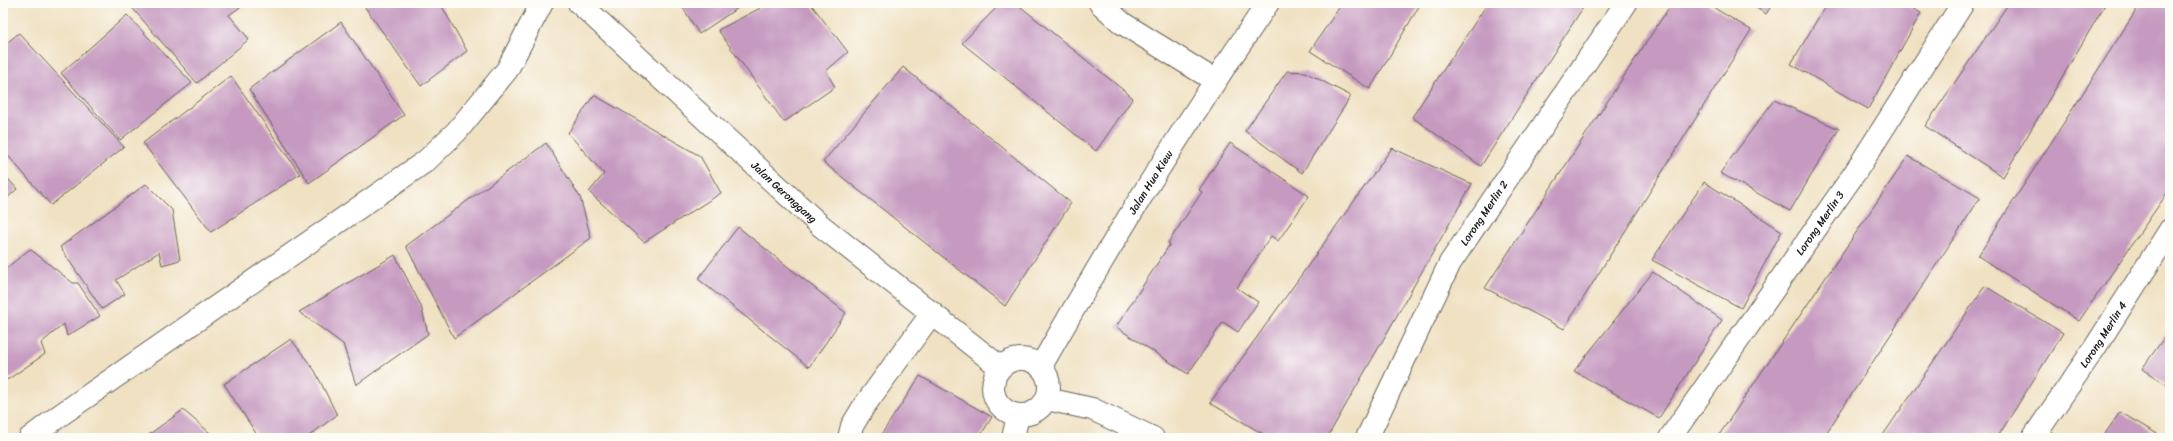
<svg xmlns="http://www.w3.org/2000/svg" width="2173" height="441" font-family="Sriracha,sans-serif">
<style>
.building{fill:#c599c0}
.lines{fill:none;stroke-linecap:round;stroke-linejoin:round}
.minor-casing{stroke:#666156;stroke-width:24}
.minor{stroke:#fff;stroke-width:22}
.labels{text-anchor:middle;stroke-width:3.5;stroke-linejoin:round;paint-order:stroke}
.street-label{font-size:11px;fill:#1c1c1c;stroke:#fdfcf7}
</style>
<rect width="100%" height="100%" fill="#fdfcf7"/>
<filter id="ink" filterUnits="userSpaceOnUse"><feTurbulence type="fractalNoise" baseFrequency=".025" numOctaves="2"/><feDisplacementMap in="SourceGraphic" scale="8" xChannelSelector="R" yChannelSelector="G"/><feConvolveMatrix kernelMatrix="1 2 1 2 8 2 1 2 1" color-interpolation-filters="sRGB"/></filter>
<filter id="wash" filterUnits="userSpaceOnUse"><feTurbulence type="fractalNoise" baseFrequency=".012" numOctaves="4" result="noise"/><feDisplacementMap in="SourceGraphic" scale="16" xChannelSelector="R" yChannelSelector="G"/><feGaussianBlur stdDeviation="0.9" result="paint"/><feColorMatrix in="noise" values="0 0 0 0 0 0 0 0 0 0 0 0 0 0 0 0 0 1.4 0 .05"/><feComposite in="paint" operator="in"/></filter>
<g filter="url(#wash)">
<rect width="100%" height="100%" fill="#f0e1c3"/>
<g id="blocks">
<g class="building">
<path d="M128 3H246L229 15 249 39 197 83Z"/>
<path d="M370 3H440L467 51 421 86 365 7Z"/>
<path d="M680 3H745L699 34Z"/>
<path d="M770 3H810L848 52 826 71 835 87 784 122 718 30Z"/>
<path d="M1001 3H1016L1133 98 1096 151 962 43Z"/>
<path d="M1342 3H1421L1370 89 1310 51Z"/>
<path d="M1488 3H1586L1481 166 1412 117Z"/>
<path d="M1672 3H1706L1751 30 1564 329 1485 288Z"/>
<path d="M1749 3H1773L1766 14Z"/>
<path d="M1827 3H1902L1921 13 1868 109 1791 64Z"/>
<path d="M2009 3H2106L2003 177 1925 126Z"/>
<path d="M2141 3H2170V189L2079 321 1978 256Z"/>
<path d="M127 15 192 83 120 140 61 73Z"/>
<path d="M341 22 404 115 309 183 249 89Z"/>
<path d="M19 33 124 147 51 205 3 150V46Z"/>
<path d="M903 67 1071 203 1005 306 823 162Z"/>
<path d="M1287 71 1305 72 1351 96 1302 173 1245 131Z"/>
<path d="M231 76 300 174 211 232 143 143Z"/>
<path d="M594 95 700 156 721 193 644 242 589 192 604 174 568 133Z"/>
<path d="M1774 100 1839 129 1790 211 1720 173Z"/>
<path d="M546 143 580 197 591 238 454 338 406 246Z"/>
<path d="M1230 143 1309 196 1278 241 1271 236 1237 288 1258 302 1238 332 1223 322 1188 374 1116 327 1170 244 1168 243 1202 192 1199 190Z"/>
<path d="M1392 148 1472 184 1327 438H1270L1210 403Z"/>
<path d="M1908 156 1980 198 1823 438H1717Z"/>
<path d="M3 173 17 189 3 202Z"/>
<path d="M1704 182 1782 231 1741 308 1652 260Z"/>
<path d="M146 184 172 210 180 260 162 265 159 252 116 280 125 294 102 309 60 247Z"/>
<path d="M738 227 846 313 809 367 698 279Z"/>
<path d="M30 249 73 283H78L100 316 67 336 64 324 41 343 45 354 7 380 3 374V271Z"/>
<path d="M395 255 421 306 428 334 356 385 343 344 299 312Z"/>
<path d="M1653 272 1722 320 1659 418 1574 371Z"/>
<path d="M1985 286 2063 333 1997 438H1881Z"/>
<path d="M2170 329V387L2142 369Z"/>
<path d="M291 339 315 371 337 415 306 438H259L224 384Z"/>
<path d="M920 376 992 417 979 438H879Z"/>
<path d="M183 410 216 438H144Z"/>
<path d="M2120 412 2164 438H2102Z"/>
</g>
</g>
</g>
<g filter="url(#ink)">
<use href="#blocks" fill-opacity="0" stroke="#666156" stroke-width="1"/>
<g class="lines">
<g class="minor-casing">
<g id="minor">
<path id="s1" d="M579 3 820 225 1000 367"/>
<path d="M1100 3 1122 23 1214 80"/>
<circle cx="1021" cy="387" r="28"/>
<path id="s2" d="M1041 366C1111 242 1187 120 1268 3"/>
<path d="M1047 399 1092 409 1153 438"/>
<path d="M30 438 59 416 426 161 457 131 507 70 542 3"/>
<path d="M849 438 852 426 864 406 932 313"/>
<path d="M1013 438 1018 415"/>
<path id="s3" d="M1367 438 1450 263 1626 3"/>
<path id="s4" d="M1670 438 1856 171 1963 3"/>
<path id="s5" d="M2033 438 2094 349 2170 230"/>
</g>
</g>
<use href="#minor" class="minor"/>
</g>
</g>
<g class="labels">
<g class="street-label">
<text dy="4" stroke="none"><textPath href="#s2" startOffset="214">Jalan Hua Kiew</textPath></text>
<text dy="4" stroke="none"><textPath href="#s1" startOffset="279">Jalan Geronggang</textPath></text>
<text dy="4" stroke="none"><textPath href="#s3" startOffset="254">Lorong Merlin 2</textPath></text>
<text dy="4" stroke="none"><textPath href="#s4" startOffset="262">Lorong Merlin 3</textPath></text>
<text dy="4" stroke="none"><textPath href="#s5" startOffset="125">Lorong Merlin 4</textPath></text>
</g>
</g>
<rect width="2173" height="441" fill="none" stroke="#fdfcf7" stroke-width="16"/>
</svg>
